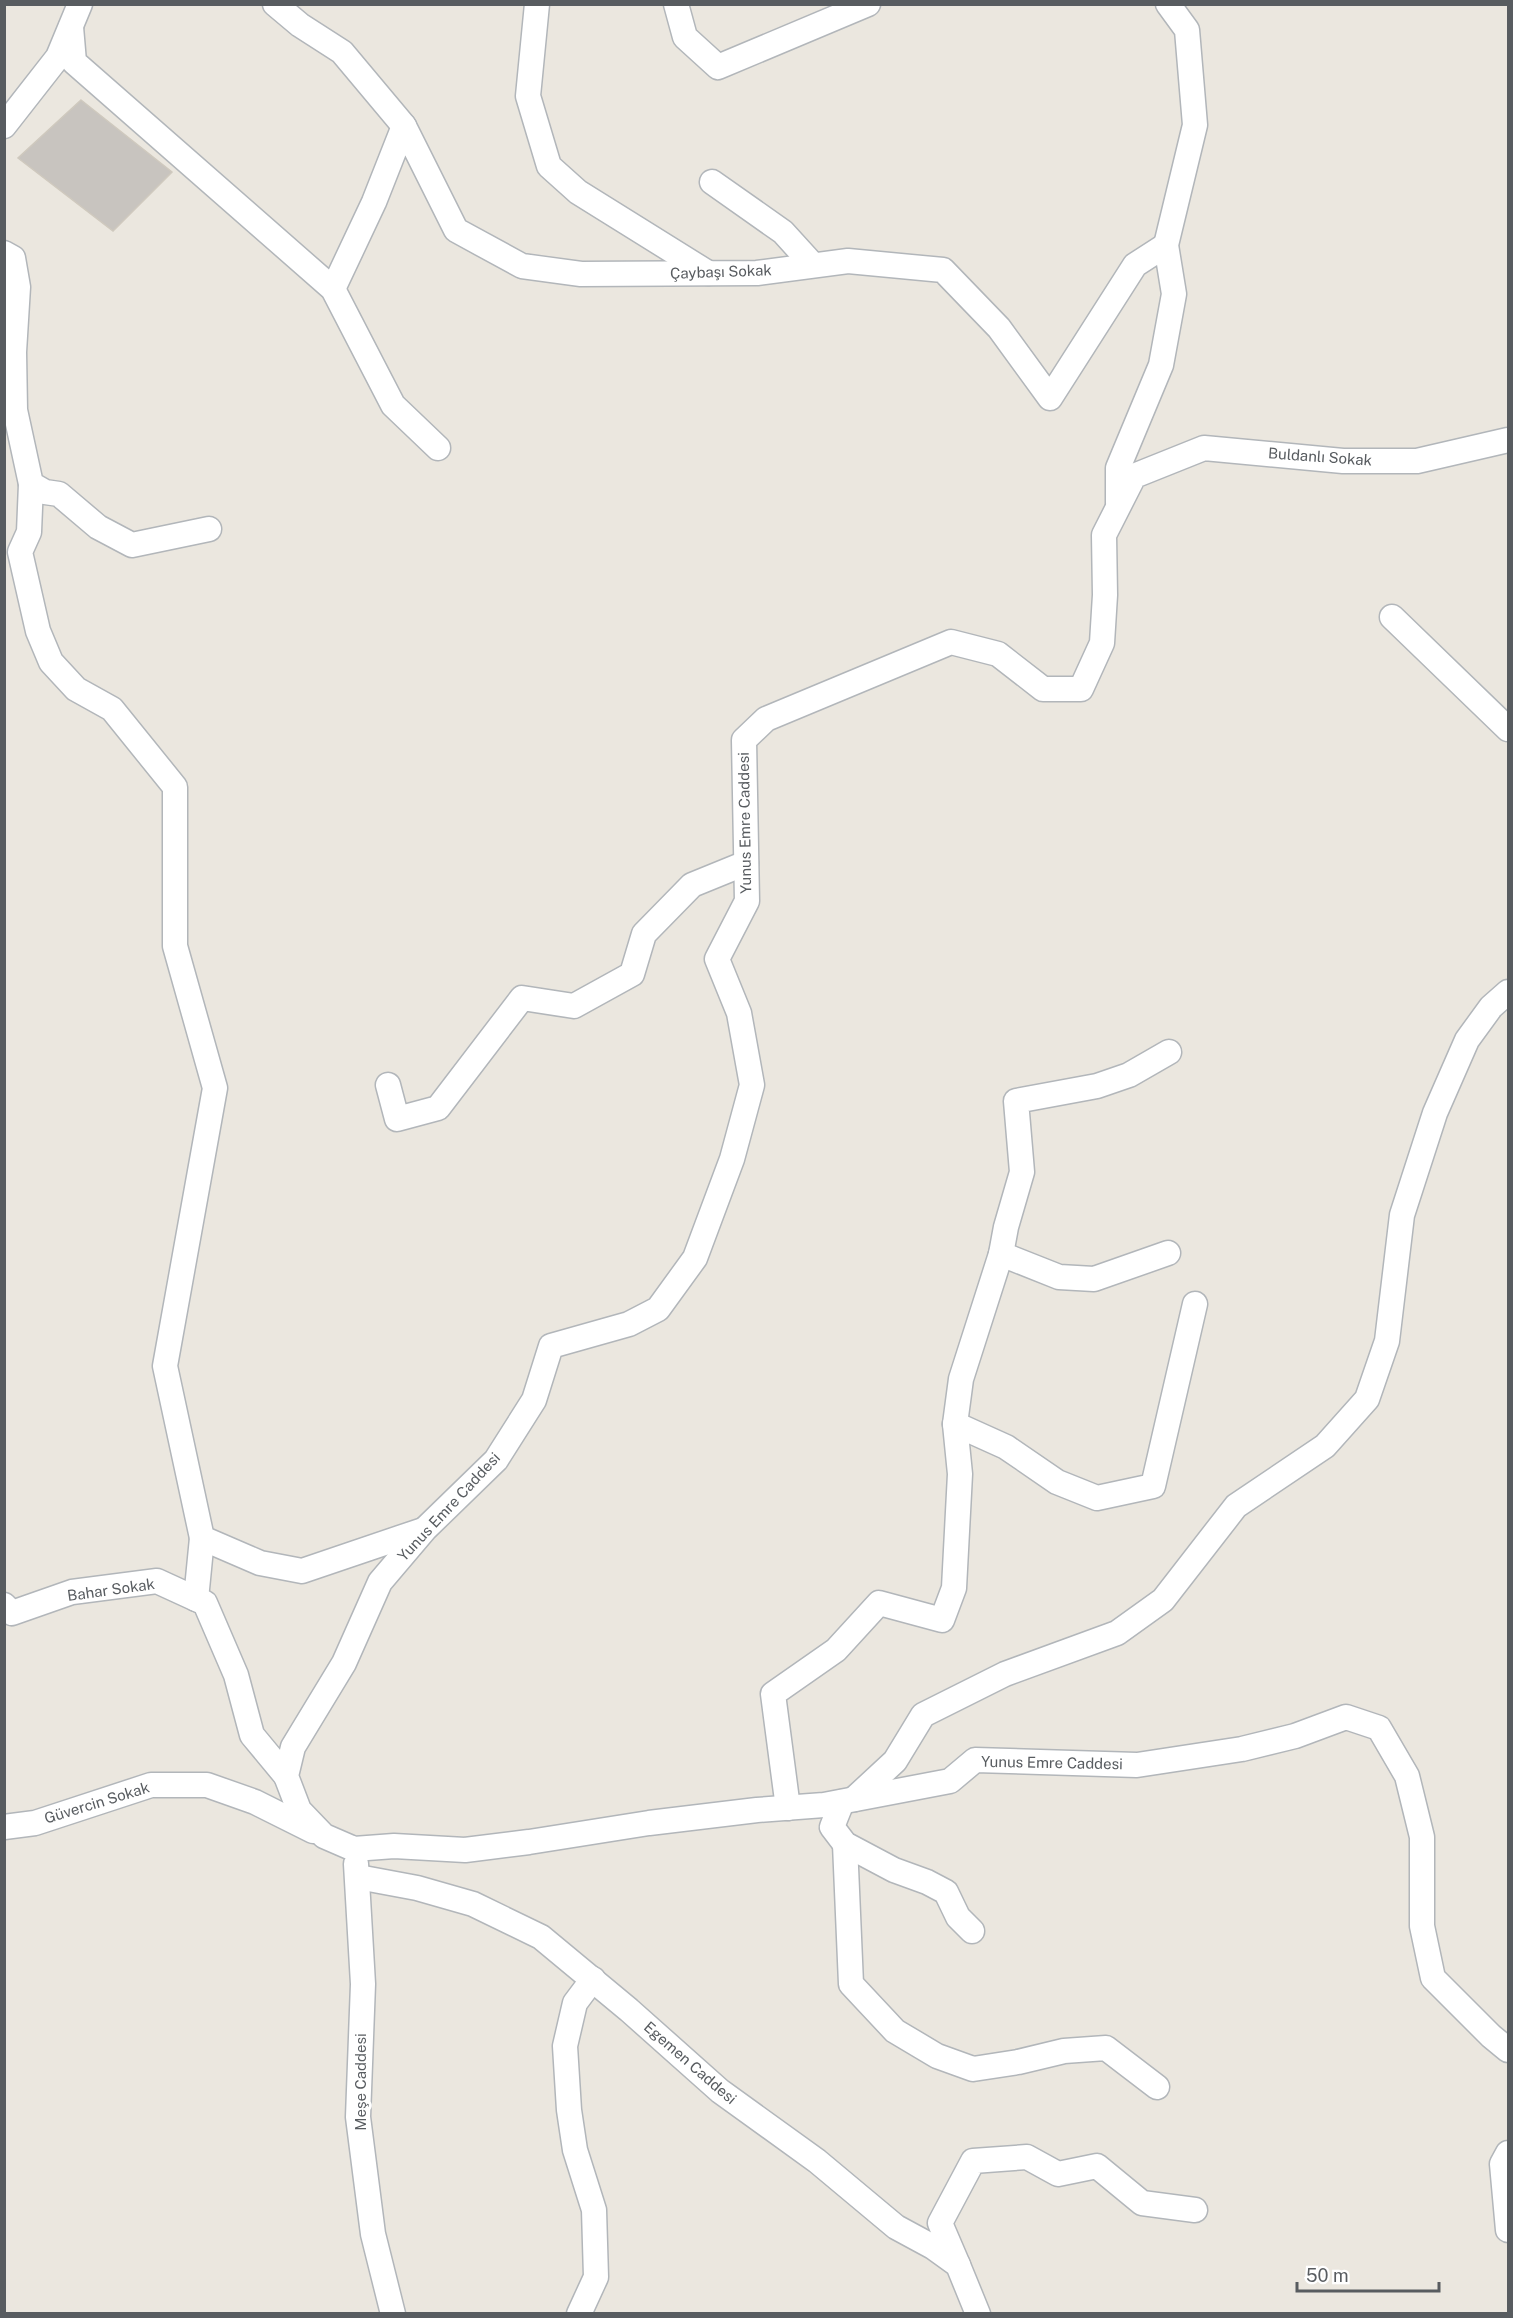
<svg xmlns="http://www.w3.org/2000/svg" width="1513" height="2318" font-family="'Public Sans',sans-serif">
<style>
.building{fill:#c8c4bf;stroke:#cfc9be;stroke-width:1.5}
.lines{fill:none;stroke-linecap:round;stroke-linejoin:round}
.minor-casing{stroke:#b2b6ba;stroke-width:27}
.minor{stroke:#fff;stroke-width:24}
.labels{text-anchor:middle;stroke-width:6;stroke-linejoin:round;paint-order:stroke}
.street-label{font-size:15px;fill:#585c60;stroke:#fff}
</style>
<rect width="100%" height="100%" fill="#ebe7df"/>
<path class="building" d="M81 100 172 172 113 231 18 158Z"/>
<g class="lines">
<g class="minor-casing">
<g id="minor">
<path d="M275 4 300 25 342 52 404 126"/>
<path d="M537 4 528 96 549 166 578 192 708 273"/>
<path d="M676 4 685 37 718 67 868 4"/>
<path d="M71 27 74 62 333 289 393 405 438 448"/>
<path d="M4 126 58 57 80 4"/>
<path d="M712 182 783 232 813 265"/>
<path d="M4 253 13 258 18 287 14 352 15 410 31 484 45 492 59 494 98 527 132 545 209 529"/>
<path d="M333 289 374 202 404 126 456 230 522 266 581 274 757 273 848 261 943 270 999 328 1050 398 1135 265 1166 245"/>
<path d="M1508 440 1417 461H1343L1204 448 1134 476 1104 535 1105 595 1102 643 1081 689H1043L998 654 951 642 766 719 744 740 747 901 717 959 739 1013 752 1085 732 1159 695 1258 658 1309 629 1324 551 1346 534 1400 496 1460 425 1529 380 1582 344 1663 293 1747 286 1776 299 1810 324 1836 354 1849 394 1846 465 1850 529 1842 649 1823 757 1810 824 1805 950 1781 975 1760 1137 1765 1242 1749 1295 1736 1346 1717 1379 1728 1407 1776 1422 1837V1926L1433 1978 1491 2036 1508 2050"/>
<path d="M31 484 29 532 20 552 38 631 51 662 76 689 112 709 175 787V946L215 1088 165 1366 202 1538 260 1563 302 1571 423 1530"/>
<path d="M1118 503V468L1161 365 1174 294 1166 245 1195 125 1187 30 1168 4"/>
<path d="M1392 617 1508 729"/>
<path d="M388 1085 397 1119 438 1108 522 998 574 1006 632 974 644 934 692 885 746 863"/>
<path d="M1001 1254 1059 1277 1094 1279 1168 1253"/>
<path d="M955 1424 1006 1447 1057 1482 1097 1498 1153 1486 1195 1304"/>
<path d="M196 1599 202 1538"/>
<path d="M4 1605 12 1613 72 1592 157 1581 205 1603 236 1675 252 1735 286 1776"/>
<path d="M854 1799 895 1761 923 1715 1005 1674 1117 1633 1163 1600 1236 1506 1325 1446 1367 1399 1387 1341 1402 1215 1435 1113 1467 1040 1491 1007 1508 992"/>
<path d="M842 1802 832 1827 845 1844 894 1870 927 1882 946 1892 958 1917 972 1931"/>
<path d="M788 1808 773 1694 836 1650 879 1603 942 1620 954 1588 960 1474 955 1424 961 1379 1001 1254 1006 1227 1022 1172 1016 1101 1097 1086 1129 1075 1169 1052"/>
<path d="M4 1827 35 1823 151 1785H207L255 1802 313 1831"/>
<path d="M845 1844 851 1984 895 2031 937 2056 973 2069 1018 2062 1064 2051 1106 2048 1157 2087"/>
<path d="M356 1864 363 1984 358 2117 373 2234 393 2314"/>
<path d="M358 1877 417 1888 473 1904 541 1937 629 2010 720 2091 817 2161 896 2227 933 2247 958 2265 978 2314"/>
<path d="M1508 2153 1502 2164 1508 2230"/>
<path d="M958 2265 940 2223 973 2161 1027 2157 1058 2174 1097 2166 1142 2203 1195 2210"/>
<path d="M579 2314 596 2277 594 2210 575 2150 569 2110 565 2046 575 2003 593 1979"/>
</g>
</g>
<use href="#minor" class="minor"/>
</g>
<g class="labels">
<g class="street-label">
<text transform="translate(721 272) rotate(-2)" y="5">Çaybaşı Sokak</text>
<text transform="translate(1320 457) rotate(4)" y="5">Buldanlı Sokak</text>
<text transform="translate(745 823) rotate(-91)" y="5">Yunus Emre Caddesi</text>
<text transform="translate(449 1507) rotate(-47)" y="5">Yunus Emre Caddesi</text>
<text transform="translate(111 1590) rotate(-8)" y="5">Bahar Sokak</text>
<text transform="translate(1052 1763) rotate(1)" y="5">Yunus Emre Caddesi</text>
<text transform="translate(97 1803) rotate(-17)" y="5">Güvercin Sokak</text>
<text transform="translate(690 2063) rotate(41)" y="5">Egemen Caddesi</text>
<text transform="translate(361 2082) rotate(-90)" y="5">Meşe Caddesi</text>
</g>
</g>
<rect width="1513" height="2318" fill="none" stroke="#585c60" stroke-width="12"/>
<path d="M1297 2282v9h142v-9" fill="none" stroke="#585c60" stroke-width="3"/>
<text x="1306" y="2282" font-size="18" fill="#585c60" stroke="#ffffff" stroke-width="4.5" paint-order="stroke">50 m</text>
</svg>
